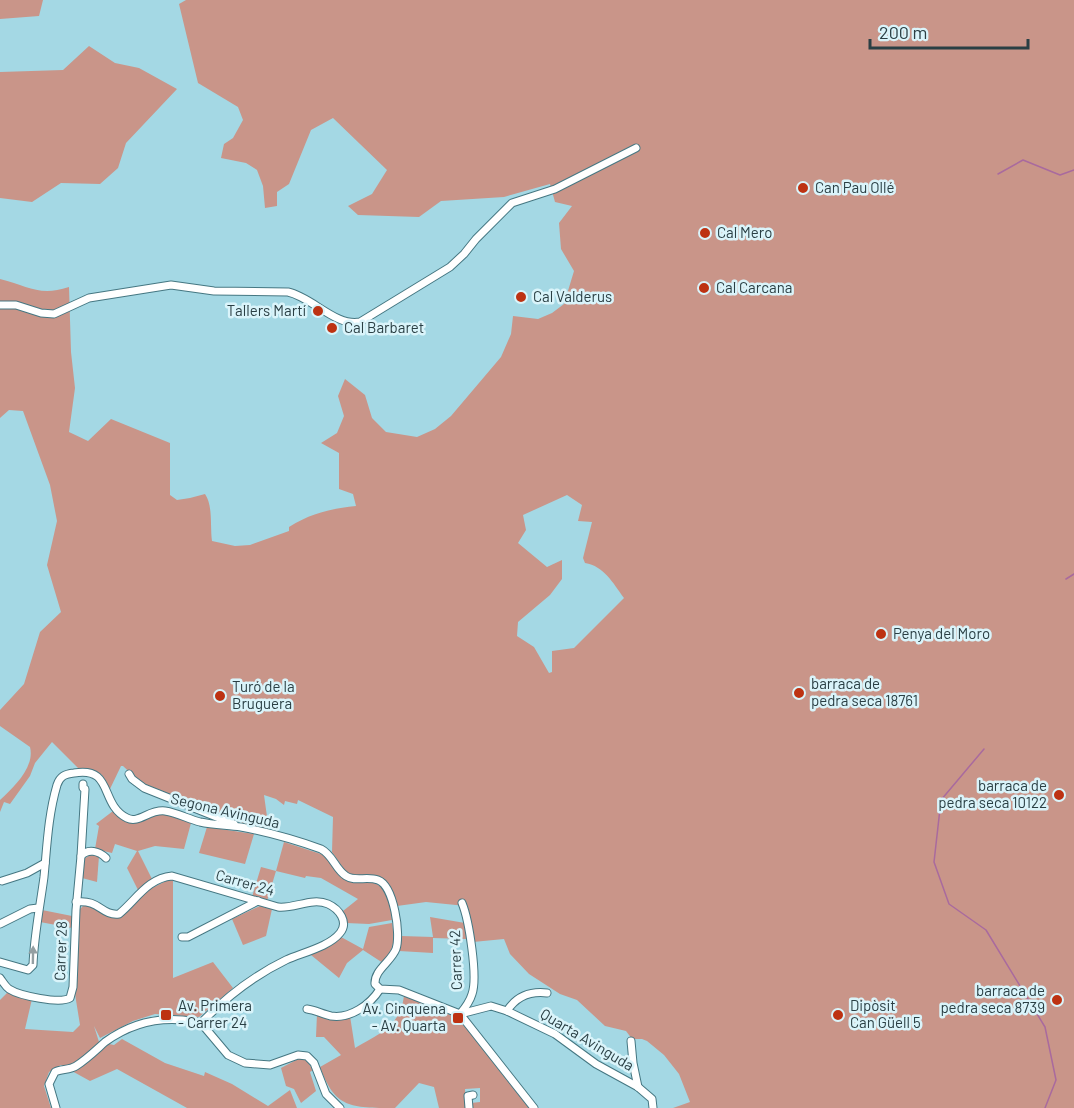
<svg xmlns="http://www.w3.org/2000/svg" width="1074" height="1108" font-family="Barlow,sans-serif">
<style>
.green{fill:#c99589;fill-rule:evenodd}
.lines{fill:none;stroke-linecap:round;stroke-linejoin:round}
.stream{stroke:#a96a9e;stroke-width:1.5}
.minor-casing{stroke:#457782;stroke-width:9}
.minor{stroke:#fff;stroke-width:7}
.oneway{fill:#949fa2}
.poi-dot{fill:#bd3212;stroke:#daf4fa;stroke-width:2}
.labels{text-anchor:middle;stroke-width:5;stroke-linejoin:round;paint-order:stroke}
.poi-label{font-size:15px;fill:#2a3f44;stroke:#daf4fa;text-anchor:start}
.street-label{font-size:15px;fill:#2a3f44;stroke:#daf4fa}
</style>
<rect width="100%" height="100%" fill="#a4d8e4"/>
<g class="green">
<path d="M0 0H43L39 16 0 19Z"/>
<path d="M186 0H1074V1108H673L690 1102 679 1074 664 1055 647 1041 642 1039H632L626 1031 605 1026 577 1000 560 994 529 974 510 954 504 939 473 942 471 924 466 906 426 902 397 906C388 865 373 886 346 872L332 852 333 817 298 800 297 804 285 801 284 805 276 799 264 795 269 831 256 828 147 787C138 781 131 773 123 766H121L109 791C102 769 101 773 80 770L52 742 35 763 30 776 10 804 4 802 0 812V800C14 787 35 767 30 747L0 726V710L24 684 40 632 61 612 47 565 57 521 50 485 23 411 9 410 0 418V279C29 286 39 297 69 287L71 352 75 388 69 432 88 441 111 419 170 443V495L177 500 190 498 205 494C213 505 210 526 212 541L235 546 250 545 289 531V527C312 513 329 509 356 506L353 494 339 489V453L321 443 337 433 344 416 338 396 345 379 365 395 372 418 386 432 417 437 435 429 451 416 501 357 511 334 513 316 538 319 552 313 564 304 574 271 561 249 559 223 572 206 555 202 550 184 504 197 441 201 419 217 358 215 348 206 372 194 387 170 333 118 311 130 289 184 277 192V206L265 208 263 186 257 170 246 163 221 158 224 144 233 138 243 120 238 107 198 83 179 4ZM567 495 582 505 578 521 592 522 583 558 585 563C604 566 613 583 624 598L574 648 552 651V672L549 673 534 647 517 636 518 622 550 595 562 579V560L547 567 518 543 526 530 523 515Z"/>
<path d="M89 46 115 63 139 68 177 89 126 143 118 168 100 184 61 183 32 202 0 198V72L63 70Z"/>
<path d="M113 811C123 818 132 827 144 820 149 817 152 815 157 814 169 813 181 819 191 823L184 849 155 846 138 851 152 879 138 890 127 868 137 851 115 844 112 853 95 849 99 826 96 824Z"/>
<path d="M207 827 254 834 245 864 199 853Z"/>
<path d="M284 842 324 855 347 880C354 882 360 881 368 882 388 883 390 903 392 920L369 924 346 923 343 911 358 899 321 878 306 876 305 878 276 871 267 901 252 897 261 867 276 871Z"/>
<path d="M90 855 99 856 97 882 82 878 84 859Z"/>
<path d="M168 880H173V978L213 962 233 988 199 1017 155 1014 133 1021 100 1038 94 1026 99 1042 114 1045 122 1039 165 1063 204 1076 205 1072 232 1084 268 1106 290 1090 297 1108H187L117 1069 90 1081 61 1065 49 1072 44 1086 51 1108H0V1000L8 992 20 997 32 999 25 1029 73 1032 80 1025 75 994 80 909 83 906 88 904 109 917H121L148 890Z"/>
<path d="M260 906 272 909 266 936 243 945 232 919Z"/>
<path d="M42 910 72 916V928L40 922Z"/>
<path d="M430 917 465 923 466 939 433 938V953L399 951 401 936 433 937Z"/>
<path d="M392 923C395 941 394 949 383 963L363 950 347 963 339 978 311 955 341 937 363 949 369 927Z"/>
<path d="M404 995 455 1017 468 1030 529 1108H471V1103L480 1102V1088L465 1089 466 1108H439L434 1087 419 1083 395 1108C350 1108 335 1108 320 1067L341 1055 324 1037H316L317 1014 350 1016 355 1048C379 1034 401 1026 404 995Z"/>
<path d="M300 1058H305L313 1070 310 1072 316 1091 301 1103 294 1089 286 1086 281 1068Z"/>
</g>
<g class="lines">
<g class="stream">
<path d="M998 174 1023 160 1060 175 1074 170"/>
<path d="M1066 579 1074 574"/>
<path d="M984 749 941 800 934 862 949 904 986 930 1045 1027 1056 1080 1045 1108"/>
</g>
<g class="minor-casing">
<g id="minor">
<path d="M0 305H16L41 313 54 314 89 298 171 285 214 291 288 292C312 297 336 327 360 322L450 267 464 254 476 239 512 203 555 189 636 148"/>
<path d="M129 774 132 779 144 788 234 824"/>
<path d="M81 856 85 789 83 788V784"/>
<path d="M2 881 27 873 45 863"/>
<path d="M76 902C100 899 101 916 119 914 136 900 148 878 172 876L278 907C294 909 312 897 328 904 339 909 349 922 340 933 329 947 301 953 286 960 253 976 226 997 201 1023"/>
<path d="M0 924 30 909 38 908"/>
<path d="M182 937H188L258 901"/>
<path d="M0 962 28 970 33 965C34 936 40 907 44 877 47 846 48 816 57 785 60 776 65 774 74 773 114 766 99 804 127 818 139 824 149 809 165 811 178 813 188 819 200 822 214 825 228 825 241 827 267 832 296 840 321 849 333 855 335 869 346 876 355 882 367 876 378 880 394 886 401 934 396 949 391 962 374 970 375 984L380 989 399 990 460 1014 534 1108"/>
<path d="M0 978C3 982 5 986 9 989 20 996 60 1004 70 998L73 987 76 910 81 856C88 848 99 851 106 858"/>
<path d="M307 1009C315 1010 322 1014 331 1016 350 1019 370 1005 380 989"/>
<path d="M507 1011C516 997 530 991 547 993"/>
<path d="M460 1014 491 1006 507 1011 555 1034 596 1064 638 1087 652 1099 653 1108"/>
<path d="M460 1014C465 1008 470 1001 472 994 478 977 469 920 462 903"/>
<path d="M631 1041 633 1063 638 1087"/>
<path d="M56 1108 49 1084 55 1072C61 1069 70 1070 76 1066 87 1059 96 1050 105 1042 134 1021 167 1015 201 1023L228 1055 245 1063 270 1065 298 1055 307 1056 314 1063 326 1094 340 1108"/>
<path d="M469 1108 468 1096 473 1095"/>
</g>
</g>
<use href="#minor" class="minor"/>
</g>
<defs><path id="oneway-solid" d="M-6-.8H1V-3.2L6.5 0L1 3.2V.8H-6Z" transform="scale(1.5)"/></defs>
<use class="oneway" href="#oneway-solid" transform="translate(33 955) rotate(-89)"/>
<g class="poi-dot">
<circle cx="803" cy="188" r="6"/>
<circle cx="705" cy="233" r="6"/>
<circle cx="704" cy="288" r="6"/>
<circle cx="521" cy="297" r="6"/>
<circle cx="318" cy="311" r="6"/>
<circle cx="332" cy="328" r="6"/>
<circle cx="881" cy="634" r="6"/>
<circle cx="799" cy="693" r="6"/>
<circle cx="220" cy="696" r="6"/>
<circle cx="1059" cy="795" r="6"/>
<circle cx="1057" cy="1000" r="6"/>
<rect x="160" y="1009" width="12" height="12" rx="3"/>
<circle cx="838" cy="1015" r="6"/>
<rect x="452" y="1012" width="12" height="12" rx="3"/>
</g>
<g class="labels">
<g class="poi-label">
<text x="815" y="193">Can Pau Ollé</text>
<text x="717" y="238">Cal Mero</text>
<text x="716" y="293">Cal Carcana</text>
<text x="533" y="302">Cal Valderus</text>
<text x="306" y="316" text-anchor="end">Tallers Martí</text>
<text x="344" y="333">Cal Barbaret</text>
<text x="893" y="639">Penya del Moro</text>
<text x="811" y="689">barraca de<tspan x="811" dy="17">pedra seca 18761</tspan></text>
<text x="232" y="692">Turó de la<tspan x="232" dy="17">Bruguera</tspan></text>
<text x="1047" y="791" text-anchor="end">barraca de<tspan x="1047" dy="17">pedra seca 10122</tspan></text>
<text x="1045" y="996" text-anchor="end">barraca de<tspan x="1045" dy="17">pedra seca 8739</tspan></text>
<text x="178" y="1011">Av. Primera<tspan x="178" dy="17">- Carrer 24</tspan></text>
<text x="850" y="1011">Dipòsit<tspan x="850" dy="17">Can Güell 5</tspan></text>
<text x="446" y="1014" text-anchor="end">Av. Cinquena<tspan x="446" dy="17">- Av. Quarta</tspan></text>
</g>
<g class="street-label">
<text transform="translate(225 811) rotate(13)" y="5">Segona Avinguda</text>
<text transform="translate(245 883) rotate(16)" y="5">Carrer 24</text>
<text transform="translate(61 951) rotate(-88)" y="5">Carrer 28</text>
<text transform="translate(456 960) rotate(-92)" y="5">Carrer 42</text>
<text transform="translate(587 1040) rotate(31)" y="5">Quarta Avinguda</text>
</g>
</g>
<path d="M870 39v9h158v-9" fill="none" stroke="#2a3f44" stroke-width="3"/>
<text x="879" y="39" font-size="18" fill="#2a3f44" stroke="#daf4fa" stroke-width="4.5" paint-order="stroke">200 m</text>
</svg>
